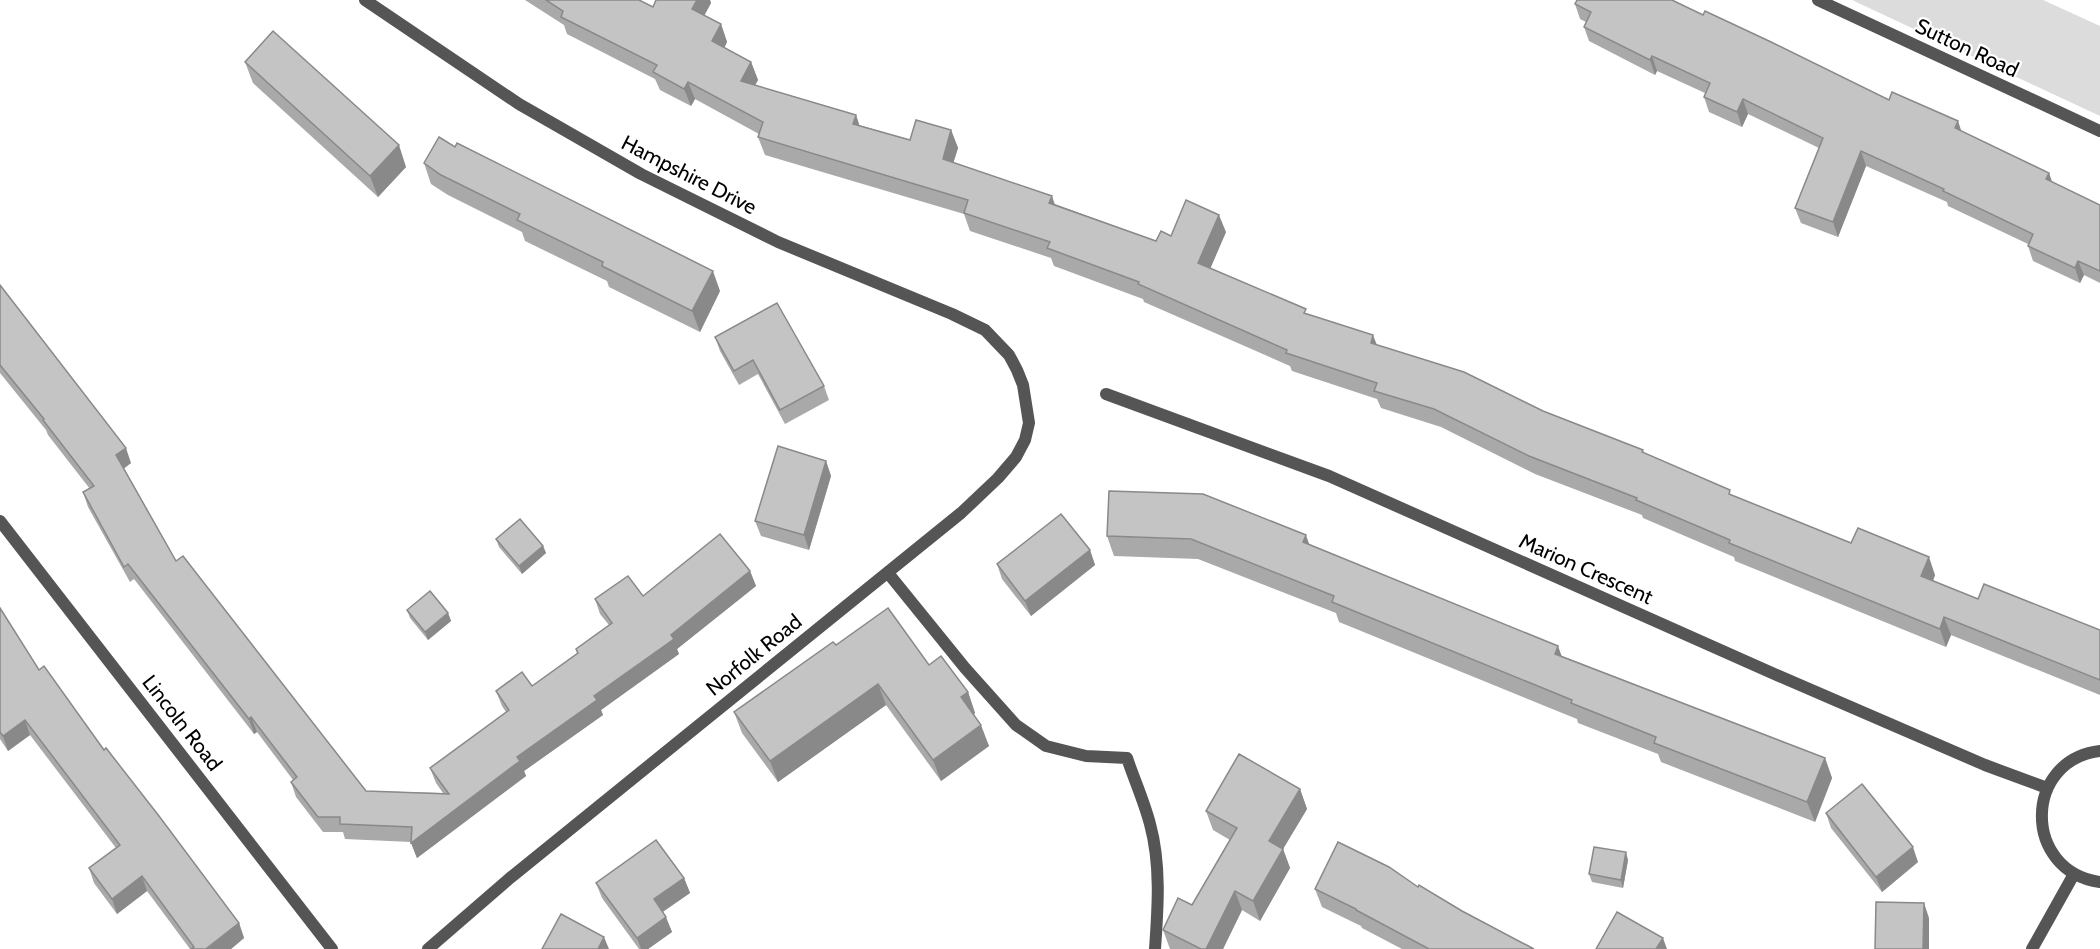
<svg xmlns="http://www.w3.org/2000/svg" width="2100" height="949" font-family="Cabin,sans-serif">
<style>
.green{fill:#dcdcdc}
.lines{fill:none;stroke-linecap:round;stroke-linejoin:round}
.street{stroke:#555;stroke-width:12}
.wall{fill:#a9a9a9}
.shaded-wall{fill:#898989}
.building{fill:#c4c4c4;stroke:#898989;stroke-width:1.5}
.labels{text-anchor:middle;stroke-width:4.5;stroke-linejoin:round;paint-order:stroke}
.street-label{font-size:21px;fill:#000;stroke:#fff}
</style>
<rect width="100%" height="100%" fill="#fff"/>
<path class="green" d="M1852 0H2043L2100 26V116Z"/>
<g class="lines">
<g class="street">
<path d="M365 0 519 104 641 174 778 242 952 314 985 330 1009 355 1017 370 1023 385 1029 423 1025 440 1016 457 998 478 961 513 510 878 428 949"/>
<path d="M1818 0 2100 131"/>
<path d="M1106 394 1329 476 1779 676 1985 765 2047 788"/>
<path d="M0 521 332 949"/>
<path d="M888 573 965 668 1016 725 1046 746 1086 756 1127 758C1134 779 1144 801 1150 824 1161 864 1158 907 1155 949"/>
<path d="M2100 751C2023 760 2022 871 2100 882"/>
<path d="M2032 949 2074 874"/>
</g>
</g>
<g class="wall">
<path d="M525 0H639L653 7 656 0H710L711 3 704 16 721 24 727 42 724 48 751 62 758 80 755 85 856 115 859 125 910 140 951 130 958 148 953 163 1055 204 1156 241 1171 236 1226 232 1210 268 1307 314 1376 345 1543 411 1643 450 1644 453 1732 495 1851 543 1935 575 1933 581 1978 599 2100 630V695L1951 635 1946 647 1735 561 1734 557 1643 518 1642 515 1535 474 1441 427 1381 408 1377 399 1292 371 1290 366 1144 302 1143 299 1054 266 1051 258 970 231 964 214 765 155 758 137 759 134 695 99 691 106 660 90 655 79 567 34 564 25Z"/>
<path d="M1575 4 1703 15 1889 100 1961 131 2049 173 2052 182 2100 205V283L2084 275 2080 283 2033 261 2028 246V244L1948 206 1947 202 1866 166 1838 237 1801 223 1795 208 1819 148 1748 114 1742 127 1709 112 1704 97 1705 93 1657 71 1655 75 1589 41 1584 27 1586 22 1580 19Z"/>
<path d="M245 62 406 167 378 197 253 83Z"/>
<path d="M455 147 720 291 700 332 609 287 607 281 525 241 522 232 448 195 431 184 424 163Z"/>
<path d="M0 285 131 463 124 468 176 561 366 791 443 793 436 783 430 768 506 712 502 706 496 691 532 686 577 653 576 649 609 625 600 614 595 599 643 596 750 571 756 586 677 649 679 654 601 710 603 715 524 771 526 776 417 858 411 842 345 839 343 832H323L296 797 291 782 293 780 257 732 254 734 134 579 130 582 88 507 83 492 90 489 48 435 46 430 0 373Z"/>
<path d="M715 337 824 386 829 400 785 424 758 374 739 385 720 351Z"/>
<path d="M826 461 831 476 809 550 761 536 755 521Z"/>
<path d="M1107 536 1309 544 1562 656 1825 758 1832 778 1815 822 1661 762 1658 754 1578 723 1577 719 1339 622 1336 613 1198 559 1114 556Z"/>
<path d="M496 539 543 546 546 553 522 574 499 547Z"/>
<path d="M1090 550 1095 565 1031 616 1002 579 997 564Z"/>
<path d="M0 608 39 670 104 750 239 923 244 938 231 949H190L147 891 117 914 94 883 89 868 116 848 30 735 8 751 0 739Z"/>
<path d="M407 610 448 613 451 621 428 640 410 618Z"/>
<path d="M836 645 929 665 968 692 975 713 974 715 989 746 941 781 886 705 778 782 742 733 734 712Z"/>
<path d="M1300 789 1307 809 1283 849 1290 868 1260 921 1242 910 1223 949H1170L1163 930 1192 905 1230 840 1213 830 1206 811Z"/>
<path d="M1826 813 1918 862 1882 892 1831 828Z"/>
<path d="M1628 860 1623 888 1592 882 1589 874Z"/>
<path d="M684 878 690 893 663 912 672 932 648 949H639L602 898 596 883Z"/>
<path d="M1418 887 1462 911 1534 949H1402L1362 928 1361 926 1322 907 1315 889Z"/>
</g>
<g class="shaded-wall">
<path d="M697 0H710L711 3 698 27 692 9Z"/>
<path d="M721 24 727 42 719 59 712 41Z"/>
<path d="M1652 56 1657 71 1655 75 1650 60Z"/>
<path d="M751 62 758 80 748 98 741 81Z"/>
<path d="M688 82 695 99 691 106 684 89Z"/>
<path d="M1743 99 1748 114 1742 127 1737 112Z"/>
<path d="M856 115 862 133 853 124Z"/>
<path d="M1958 121 1963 136 1955 128Z"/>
<path d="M951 130 958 148 949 177 943 159Z"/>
<path d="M399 145 406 167 378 197 370 176Z"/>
<path d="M1861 151 1866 166 1838 237 1833 222Z"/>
<path d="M2049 173 2054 188 2046 179Z"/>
<path d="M1052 196 1058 214 1049 203Z"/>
<path d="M1219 215 1226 232 1205 281 1198 263Z"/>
<path d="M2078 261 2084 275 2080 283 2075 268Z"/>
<path d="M713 271 720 291 700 332 692 311Z"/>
<path d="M1373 335 1380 353 1371 343Z"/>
<path d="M126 448 131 463 122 470 116 455Z"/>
<path d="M826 461 831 476 809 550 804 535Z"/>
<path d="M1306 535 1313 555 1303 542Z"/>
<path d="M543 546 546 553 522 574 519 566Z"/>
<path d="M1090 550 1095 565 1031 616 1025 601Z"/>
<path d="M1929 557 1935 575 1928 594 1921 576Z"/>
<path d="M750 571 756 586 677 649 679 654 601 710 603 715 524 771 526 776 417 858 411 843 517 757 594 696Z"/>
<path d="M448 613 451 621 428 640 425 632Z"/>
<path d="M1944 617 1951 635 1946 647 1940 629Z"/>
<path d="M1558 646 1565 665 1555 654Z"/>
<path d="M878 684 886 705 778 782 770 761Z"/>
<path d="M968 692 975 713 968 718 961 697Z"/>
<path d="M251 717 257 732 254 734 249 719Z"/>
<path d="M25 720 30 735 8 751 3 736Z"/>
<path d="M981 725 989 746 941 781 933 760Z"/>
<path d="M1825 758 1832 778 1815 822 1807 802Z"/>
<path d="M1300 789 1307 809 1283 849 1290 868 1260 921 1253 901 1269 841Z"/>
<path d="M1913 847 1918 862 1882 892 1876 877Z"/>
<path d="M1626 852 1628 860 1623 888 1621 880Z"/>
<path d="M142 876 147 891 117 914 112 899Z"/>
<path d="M684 878 690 893 659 914 654 899Z"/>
<path d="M1235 891 1242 910 1223 949H1206Z"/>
<path d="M1924 903 1929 918V949H1923Z"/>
<path d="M666 917 672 932 648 949H641L637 938Z"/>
<path d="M239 923 244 938 231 949H207Z"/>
<path d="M604 937 609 949H598Z"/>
<path d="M1663 938 1667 949H1656Z"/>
</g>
<g class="building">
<path d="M546 0H639L653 7 656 0H697L692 9 721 24 712 41 751 62 741 81 856 115 853 124 910 140 916 120 951 130 943 159 1052 196 1049 203 1156 241 1161 231 1171 236 1186 200 1219 215 1198 263 1306 309 1304 313 1373 335 1371 343 1464 372 1543 411 1643 450 1642 452 1730 490 1729 494 1851 543 1858 528 1929 557 1921 576 1978 599 1984 584 2100 630V680L1944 617 1940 629 1729 543 1730 540 1636 500 1637 498 1529 456 1434 409 1374 391 1377 383 1286 353 1287 350 1138 284 1139 282 1047 248 1050 242 964 213 968 200 758 137 763 122 688 82 684 89 653 72 657 65 561 17 563 11Z"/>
<path d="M1577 0H1672L1703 15 1705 11 1769 41 1889 100 1892 92 1958 121 1955 128 2049 173 2046 179 2100 205V271L2078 261 2075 268 2028 246 2033 234 1943 191 1944 189 1861 151 1833 222 1795 208 1823 138 1743 99 1737 112 1704 97 1710 83 1652 56 1650 60 1584 27 1591 12 1575 4Z"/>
<path d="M273 31 399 145 370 176 245 62Z"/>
<path d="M439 137 455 147 457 143 713 271 692 311 602 266 603 262 517 220 520 214 441 175 424 163Z"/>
<path d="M0 285 126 448 116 455 176 561 183 556 366 791 449 794 430 768 509 710 496 691 522 672 532 686 578 653 576 649 612 623 595 599 628 576 643 596 720 534 750 571 671 635 674 639 594 696 597 700 517 757 520 761 411 843 412 827 340 824V817H318L291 782 297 777 251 717 249 719 128 564 124 567 83 492 94 486 43 420 44 419 0 365Z"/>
<path d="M777 303 824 386 780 410 753 360 734 371 715 337Z"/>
<path d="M778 446 826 461 804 535 755 521Z"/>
<path d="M1109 491 1203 494 1306 535 1303 542 1558 646 1555 654 1825 758 1807 802 1654 743 1656 737 1571 703 1572 700 1332 602 1334 596 1191 539 1107 536Z"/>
<path d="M1061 514 1090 550 1025 601 997 564Z"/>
<path d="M520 519 543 546 519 566 496 539Z"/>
<path d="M430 591 448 613 425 632 407 610Z"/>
<path d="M0 608 39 670 44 666 104 750 106 748 159 816 239 923 207 948 208 949H191L194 947 142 876 112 899 89 868 120 845 25 720 3 736 0 732Z"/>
<path d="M888 608 929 665 941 656 968 692 961 697 981 725 933 760 878 684 770 761 734 712 833 642 836 645Z"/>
<path d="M1239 754 1300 789 1269 841 1283 849 1253 901 1235 891 1206 949H1201L1163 930 1178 898 1192 905 1237 828 1206 811Z"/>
<path d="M1862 784 1913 847 1876 877 1826 813Z"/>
<path d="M656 840 684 878 654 899 666 917 637 938 596 883Z"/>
<path d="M1338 842 1389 867 1418 887 1419 885 1462 911 1534 949H1429L1356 910V909L1315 889Z"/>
<path d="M1594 847 1626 852 1621 880 1589 874Z"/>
<path d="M1876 902 1924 903 1923 949H1875Z"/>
<path d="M1617 912 1663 938 1656 949H1596Z"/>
<path d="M561 914 604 937 598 949H542Z"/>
</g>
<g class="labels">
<g class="street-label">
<text transform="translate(1967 48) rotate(25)" y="7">Sutton Road</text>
<text transform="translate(689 175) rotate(27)" y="7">Hampshire Drive</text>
<text transform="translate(1586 569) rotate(24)" y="7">Marion Crescent</text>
<text transform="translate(754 655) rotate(-39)" y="7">Norfolk Road</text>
<text transform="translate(182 723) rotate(52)" y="7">Lincoln Road</text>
</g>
</g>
</svg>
